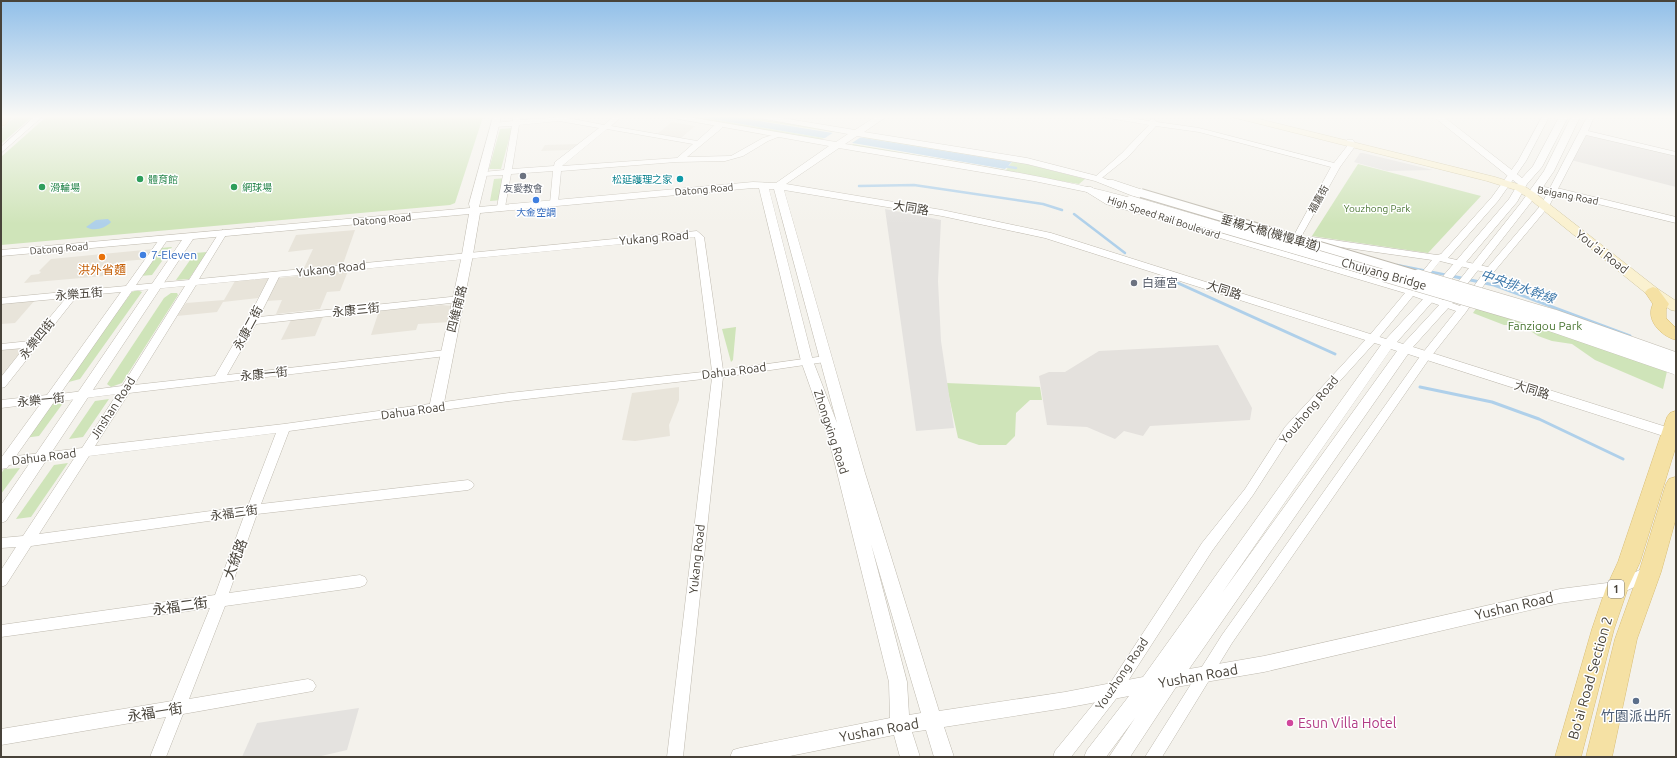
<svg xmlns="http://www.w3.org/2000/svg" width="1677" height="758" font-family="Ubuntu,'Noto Sans TC',sans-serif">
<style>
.residential{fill:#e8e4da}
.industrial{fill:#e4e1dd}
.green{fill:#cfe4b9}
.parking{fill:#e4e2df}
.water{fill:#afd0ea}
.pier{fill:#f4f2ec}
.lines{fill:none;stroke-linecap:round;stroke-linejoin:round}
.stream-far1{stroke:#afd0ea;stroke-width:2.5}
.stream{stroke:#afd0ea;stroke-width:3}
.minor-casing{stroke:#bfbaaf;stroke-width:1}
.tertiary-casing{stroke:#bfbaaf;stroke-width:1}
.secondary-casing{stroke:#cfc5a0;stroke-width:1}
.primary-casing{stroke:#d9be75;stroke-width:1}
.minor{fill:#fff;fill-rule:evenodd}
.tertiary{fill:#fff;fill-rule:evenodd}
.secondary{fill:#faf1d0;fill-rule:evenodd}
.primary{fill:#f5e1a4;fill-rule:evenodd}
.minor-bridge-far1-casing{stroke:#bfbaaf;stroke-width:10;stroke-linecap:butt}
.minor-bridge-casing{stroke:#bfbaaf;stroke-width:12;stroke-linecap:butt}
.tertiary-bridge-far1-casing{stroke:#bfbaaf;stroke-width:11;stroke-linecap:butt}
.tertiary-bridge-casing{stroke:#bfbaaf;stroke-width:14;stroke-linecap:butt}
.minor-bridge-far1{stroke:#fff;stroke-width:8}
.minor-bridge{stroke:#fff;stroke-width:11}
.tertiary-bridge-far1{stroke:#fff;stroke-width:10}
.tertiary-bridge{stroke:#fff;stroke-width:13}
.worship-dot{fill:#6b7280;stroke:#fff;stroke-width:1.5}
.leisure-dot{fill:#2e9e5b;stroke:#fff;stroke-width:1.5}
.culture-dot{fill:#0f9aa8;stroke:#fff;stroke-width:1.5}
.shop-dot{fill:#3f7fe0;stroke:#fff;stroke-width:1.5}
.food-dot{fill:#e8710a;stroke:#fff;stroke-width:1.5}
.service-dot{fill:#5c6f8a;stroke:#fff;stroke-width:1.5}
.hotel-dot{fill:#d1479c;stroke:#fff;stroke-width:1.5}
.labels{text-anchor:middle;stroke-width:3;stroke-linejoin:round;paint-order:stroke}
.far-leisure-label{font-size:10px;fill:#27864d;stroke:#fff;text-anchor:start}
.far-culture-label{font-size:10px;fill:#0d838f;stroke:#fff;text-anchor:end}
.far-worship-label{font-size:10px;fill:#5b616d;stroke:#fff}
.far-street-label{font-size:10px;fill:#48433a;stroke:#fff}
.far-park-label{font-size:10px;fill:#497532;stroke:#fff}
.far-shop-label{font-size:10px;fill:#366cbe;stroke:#fff}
.shield{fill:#fff;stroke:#7f7b75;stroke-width:1}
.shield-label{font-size:11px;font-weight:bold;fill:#48433a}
.street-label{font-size:12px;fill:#48433a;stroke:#fff}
.shop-label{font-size:12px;fill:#366cbe;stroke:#fff;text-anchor:start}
.food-label{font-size:12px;fill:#c56008;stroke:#fff}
.worship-label{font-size:12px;fill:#5b616d;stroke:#fff;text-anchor:start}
.park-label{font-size:12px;fill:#497532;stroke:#fff}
.water-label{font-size:13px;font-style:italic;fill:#3d78aa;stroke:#fff}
.near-street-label{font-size:14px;fill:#48433a;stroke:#fff}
.near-service-label{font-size:14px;fill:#4e5e75;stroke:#fff}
.near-hotel-label{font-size:14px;fill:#b23c85;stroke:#fff;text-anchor:start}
</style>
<rect width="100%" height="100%" fill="#f4f2ec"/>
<g class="residential">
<path d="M672 122 695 126 681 138 657 134Z"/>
<path d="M578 144 569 150 541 151 545 145Z"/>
<path d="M355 230 343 264 304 268 313 249 288 252 296 235Z"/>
<path d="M154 249 149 259 125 261 116 275 24 283 31 275 39 274 41 272 39 271 51 259Z"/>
<path d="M348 271 340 291 327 292 320 309 276 314 282 300 266 301 278 278Z"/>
<path d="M269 278 258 298 223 302 217 312 177 316 186 303 224 300 235 281Z"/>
<path d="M35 300 15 323 1 324V303Z"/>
<path d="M442 305 452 306 450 322 418 324 416 330 371 335 379 311Z"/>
<path d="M323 317 315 336 281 340 291 320Z"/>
<path d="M28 347 5 375 1 376V350Z"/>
<path d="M679 387V400L669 425 670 436 635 441 622 440 632 393Z"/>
</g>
<g class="industrial">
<path d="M1585 134 1676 156V187L1571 160Z"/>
<path d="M1218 345 1252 408 1250 420 1150 426 1143 436 1124 431 1115 439 1087 427 1047 425 1039 376 1049 372H1065L1099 351Z"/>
</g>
<g class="green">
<path d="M15 117H32L1 144V129Z"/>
<path d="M46 117H483L455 203 450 205 1 245V157Z"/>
<path d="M679 117H698L824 138 820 140Z"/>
<path d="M736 117H747L833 131 832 132Z"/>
<path d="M512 128 501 169H489L500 129Z"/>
<path d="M865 136 1015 161 1085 179 1079 184 851 146 853 144 1006 170 1012 162 863 138Z"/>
<path d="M1358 164 1481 196 1428 253 1312 236Z"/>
<path d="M506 178 502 200 490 201 494 179Z"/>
<path d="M172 247 152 275 140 276 161 248Z"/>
<path d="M207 252 189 279 176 280 195 253Z"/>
<path d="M137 290 142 292 80 379 65 383 132 292Z"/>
<path d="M171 293H177L178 295 122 383 111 387 107 384 164 298Z"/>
<path d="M1486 294 1668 367 1663 389 1595 360 1572 344 1552 341 1538 336 1526 328 1517 325H1504L1473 313Z"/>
<path d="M736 327 733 360 731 362 722 329Z"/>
<path d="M946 383 1040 387 1042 400H1030L1016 413 1015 436 1006 445H979L958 438Z"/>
<path d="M66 399 39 436 24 438 53 400Z"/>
<path d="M109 399 83 437 69 439 95 401Z"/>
<path d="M68 463 31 517 16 519 54 465Z"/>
<path d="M20 468 1 494V474L4 469Z"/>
</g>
<g class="parking">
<path d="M1360 153H1363L1433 170 1387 171 1354 162Z"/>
<path d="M885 209 941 220 938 281 941 341 954 428 916 431Z"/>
<path d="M359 708 347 750 317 757H242L257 723Z"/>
</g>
<g class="water">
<path d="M700 117H735L1012 162 1005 169Z"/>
<path d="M108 219 111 222C106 228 94 232 86 227L96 220Z"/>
</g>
<path class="pier" d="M834 132 861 137 849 145 822 140Z"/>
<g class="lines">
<g class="stream-far1">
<path d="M1004 166 1016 168"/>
<path d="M859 186 914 185 1043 204 1062 210"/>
<path d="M1074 214 1125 253"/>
<path d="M1397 265 1452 276"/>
</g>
<g class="stream">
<path d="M1447 275 1494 285 1630 336"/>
<path d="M1169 279 1335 354"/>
<path d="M1420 387 1492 402 1539 419 1623 459"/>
</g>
<g class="minor-casing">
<g id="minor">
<path d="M34 117H42L1 153V147Z"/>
<path d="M513 117H521L520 120 563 117 604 125 613 117H621L611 126 697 141 716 124H722V128L687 157 731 156 763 138 779 133 783 135 768 141 743 156 725 161 676 162 561 171 558 203 554 206 550 203 553 171 511 174 505 207 501 210 497 207 503 175 483 176 479 174 483 172 504 170 512 126 495 127 491 125 495 123 513 121ZM559 121 599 128 555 162 554 166 512 169 519 125ZM607 129 693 144 677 158 562 166Z"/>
<path d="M1103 117H1125L1149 121 1152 118 1157 122 1199 128 1334 163 1348 145 1346 142 1347 140H1353L1356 145 1340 167 1301 237 1297 240 1293 237 1331 167 1199 132 1156 126 1128 157 1098 181 1094 179 1095 177 1122 153 1149 125Z"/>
<path d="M1542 117H1549L1526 161 1498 201 1448 258 1488 267 1541 205 1587 117H1594L1588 131 1676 152V156L1586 135 1549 206 1488 279 1466 312 1429 359 1232 643 1162 757H1145L1222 635 1421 355 1456 311 1413 296 1377 340 1293 433 1253 495 1212 551 1119 695 1071 757H1053L1055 751 1109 685 1202 543 1245 489 1285 427 1369 336 1405 293 1106 204 1085 191V187H1091L1112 200 1409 288 1432 260 1312 243 1308 240 1312 237 1437 255 1441 254 1492 197 1518 161ZM1440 261 1484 272 1460 306 1417 290Z"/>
<path d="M1107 180H1113L1155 194 1154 196H1148L1107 184Z"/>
<path d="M223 230 227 233 199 279 697 231 704 237 723 370 825 356 829 357 830 359 825 362 723 377 683 757H667L712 378 509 401 289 431 261 504 468 480 472 482 474 485 472 488 468 490 257 514 229 593 360 575 365 577 367 581 365 585 360 587 225 606 189 699 308 679 313 681 316 686 313 691 183 714 166 757H150L166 717 1 745V729L172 701 210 608 1 637V625L215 595 244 516 31 546 6 585 1 587V570L16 547 1 548V538L23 536 75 457 9 465 7 468 1 469V458L41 403 1 408V400L47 395 121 292 77 296 5 387 1 388V377L24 348 1 350V344L30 341 66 298 1 304V298L126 286 161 237 164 236 168 239 136 285 189 280 219 233ZM695 237 712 371 509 393 284 424 95 446 129 393 446 356 451 353 446 350 227 375 256 324 460 302 465 299 460 296 259 317 279 277ZM269 278 247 321 215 376 134 385 196 285ZM185 286 122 386 60 394 132 291ZM117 394 82 448 16 456 54 402ZM276 433 248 506 39 534 89 456Z"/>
</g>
</g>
<g class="tertiary-casing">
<path id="tertiary" d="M493 117H501L479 207 753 182 776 183 829 146 667 117H689L836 142 848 134 753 117H776L855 130 875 117H886L864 132 1027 158 1101 177 1146 196 1144 198H1138L1095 181 1027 164 857 136 845 144C942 160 1040 173 1135 199L1136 201 1131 204 1087 192 1034 181 839 148 786 184 942 210 1051 233 1386 339 1426 296 1509 199 1518 184 1434 117H1444L1522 178 1533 166 1559 117H1568L1542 167 1527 184 1517 202 1434 300 1397 342 1403 344 1442 302 1520 204 1544 171 1571 117H1580L1554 171 1543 187 1561 189 1676 217V223L1561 195 1539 192 1450 306 1413 347 1676 430V440L1408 354 1189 669 1264 656 1560 589 1615 582 1650 565 1656 567 1658 572 1656 577 1617 595 1560 603 1264 672 1176 687 1130 757H1109L1135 718 1106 757H1084L1087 750 1129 696 1065 708 944 727 954 757H934L926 730 912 732 920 757H900L894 735 785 757H730L733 750 740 748 890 718 889 682 829 440 801 361 759 188H753L480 213 472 260 443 408 441 411H431L429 408 461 260 469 214 193 239 6 521 1 523V505L182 240 1 256V250L470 208 469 204ZM769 189H774L837 423 813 361ZM784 190 942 216 1045 238 1381 345 1143 677 1065 692 939 711 865 473ZM1391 349 1397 351 1222 593ZM871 544 921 713 909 715 907 682Z"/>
</g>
<g class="secondary-casing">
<path id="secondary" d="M1232 117H1251L1495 177 1524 186 1535 193 1658 289 1676 301V311L1671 310 1648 295 1527 197 1516 190 1487 181Z"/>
</g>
<g class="primary-casing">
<g id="primary">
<path d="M1 117H12L5 125 1 126Z"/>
<path d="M1653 287 1658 289 1669 304 1666 309V318L1676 328V340C1661 336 1645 320 1653 304L1645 292 1648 289Z"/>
<path d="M1676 411V446L1640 562 1628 588 1614 629 1581 757H1555L1592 629 1606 588 1618 562 1667 417 1670 413Z"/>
<path d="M1676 477V518L1661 572 1637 639 1612 757H1586L1615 639 1639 572 1666 484 1669 479Z"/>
</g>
</g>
<use href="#minor" class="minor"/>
<use href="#tertiary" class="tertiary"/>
<use href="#secondary" class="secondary"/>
<use href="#primary" class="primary"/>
<g class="minor-bridge-far1-casing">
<path id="minor-bridge-far1" d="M1141 193 1421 276"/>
</g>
<g class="minor-bridge-casing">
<path id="minor-bridge" d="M1418 275 1554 315 1676 358"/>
</g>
<g class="tertiary-bridge-far1-casing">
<path id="tertiary-bridge-far1" d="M1131 201 1388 276"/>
</g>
<g class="tertiary-bridge-casing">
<path id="tertiary-bridge" d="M1384 275 1537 320 1676 368"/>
</g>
<use href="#minor-bridge-far1" class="minor-bridge-far1"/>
<use href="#minor-bridge" class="minor-bridge"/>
<use href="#tertiary-bridge-far1" class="tertiary-bridge-far1"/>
<use href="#tertiary-bridge" class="tertiary-bridge"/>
</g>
<linearGradient id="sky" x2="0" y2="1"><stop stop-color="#91bfe9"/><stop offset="0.52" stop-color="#faf9f6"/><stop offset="1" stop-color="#faf9f6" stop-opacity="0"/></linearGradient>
<rect width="1677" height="224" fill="url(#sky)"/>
<g class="worship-dot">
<circle cx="523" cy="176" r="4"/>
<circle cx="1134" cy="283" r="4"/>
</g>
<g class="leisure-dot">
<circle cx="140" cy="179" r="4"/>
<circle cx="42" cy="187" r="4"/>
<circle cx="234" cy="187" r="4"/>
</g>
<circle class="culture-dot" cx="680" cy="179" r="4"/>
<g class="shop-dot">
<circle cx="536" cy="200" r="4"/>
<circle cx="143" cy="255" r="4"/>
</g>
<circle class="food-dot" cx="102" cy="257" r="4"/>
<circle class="service-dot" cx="1636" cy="701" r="4"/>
<circle class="hotel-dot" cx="1290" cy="723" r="4"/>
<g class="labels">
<g class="far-leisure-label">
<text x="148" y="183">體育館</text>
<text x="50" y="191">滑輪場</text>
<text x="242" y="191">網球場</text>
</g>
<g class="far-culture-label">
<text x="672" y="183">松延護理之家</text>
</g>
<g class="far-worship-label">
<text x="523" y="192">友愛教會</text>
</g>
<g class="far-street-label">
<text transform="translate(704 189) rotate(-5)" y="4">Datong Road</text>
<text transform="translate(1568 195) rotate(11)" y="4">Beigang Road</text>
<text transform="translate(1318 199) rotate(-61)" y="4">福嘉街</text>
<text transform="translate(1164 217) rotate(18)" y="4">High Speed Rail Boulevard</text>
<text transform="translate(382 219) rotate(-5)" y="4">Datong Road</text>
<text transform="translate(59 248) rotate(-5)" y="4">Datong Road</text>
</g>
<g class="far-park-label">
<text x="1377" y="212">Youzhong Park</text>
</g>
<g class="far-shop-label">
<text x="536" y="216">大金空調</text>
</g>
<rect class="shield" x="1608" y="580" width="16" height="18" rx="3"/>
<g class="shield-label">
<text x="1616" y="593">1</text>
</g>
<g class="street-label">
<text transform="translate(911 208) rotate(9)" y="4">大同路</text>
<text transform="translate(1271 233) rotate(16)" y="4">垂楊大橋(機慢車道)</text>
<text transform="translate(654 238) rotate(-5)" y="4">Yukang Road</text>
<text transform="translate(1602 252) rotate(38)" y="4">You'ai Road</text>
<text transform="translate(331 269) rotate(-6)" y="4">Yukang Road</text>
<text transform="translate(1384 274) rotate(16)" y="4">Chuiyang Bridge</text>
<text transform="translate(1224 290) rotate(18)" y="4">大同路</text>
<text transform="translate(79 294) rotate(-5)" y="4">永樂五街</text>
<text transform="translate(457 309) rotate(-76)" y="4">四維南路</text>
<text transform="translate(356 310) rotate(-6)" y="4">永康三街</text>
<text transform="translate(248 328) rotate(-62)" y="4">永康二街</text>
<text transform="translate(37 339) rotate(-51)" y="4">永樂四街</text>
<text transform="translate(734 371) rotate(-7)" y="4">Dahua Road</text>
<text transform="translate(264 374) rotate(-6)" y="4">永康一街</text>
<text transform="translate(1532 390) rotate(17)" y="4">大同路</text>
<text transform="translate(41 400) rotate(-6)" y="4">永樂一街</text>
<text transform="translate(113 408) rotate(-57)" y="4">Jinshan Road</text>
<text transform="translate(1309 410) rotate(-50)" y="4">Youzhong Road</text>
<text transform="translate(413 411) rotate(-8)" y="4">Dahua Road</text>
<text transform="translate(831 432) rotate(72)" y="4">Zhongxing Road</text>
<text transform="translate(44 457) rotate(-7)" y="4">Dahua Road</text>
<text transform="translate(234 513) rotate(-8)" y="4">永福三街</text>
<text transform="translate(697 559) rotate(-84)" y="4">Yukang Road</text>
<text transform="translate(1122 674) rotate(-56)" y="4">Youzhong Road</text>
</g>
<g class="shop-label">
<text x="151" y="259">7-Eleven</text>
</g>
<g class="food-label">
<text x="102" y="274">洪外省麵</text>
</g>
<g class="worship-label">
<text x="1142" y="287">白蓮宮</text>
</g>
<g class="park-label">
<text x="1545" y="330">Fanzigou Park</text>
</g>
<g class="water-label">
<text transform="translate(1518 286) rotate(19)" y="5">中央排水幹線</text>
</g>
<g class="near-street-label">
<text transform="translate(235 559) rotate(-69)" y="5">大統路</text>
<text transform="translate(180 606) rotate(-8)" y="5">永福二街</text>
<text transform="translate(1514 606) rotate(-13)" y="5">Yushan Road</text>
<text transform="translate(1198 676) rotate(-10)" y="5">Yushan Road</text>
<text transform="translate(1590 678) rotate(-74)" y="5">Bo'ai Road Section 2</text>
<text transform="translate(155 712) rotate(-9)" y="5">永福一街</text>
<text transform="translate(879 730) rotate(-10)" y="5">Yushan Road</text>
</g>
<g class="near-service-label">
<text x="1636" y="721">竹園派出所</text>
</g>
<g class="near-hotel-label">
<text x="1298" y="728">Esun Villa Hotel</text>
</g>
</g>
<rect width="1677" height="758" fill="none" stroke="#48433a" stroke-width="4"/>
</svg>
